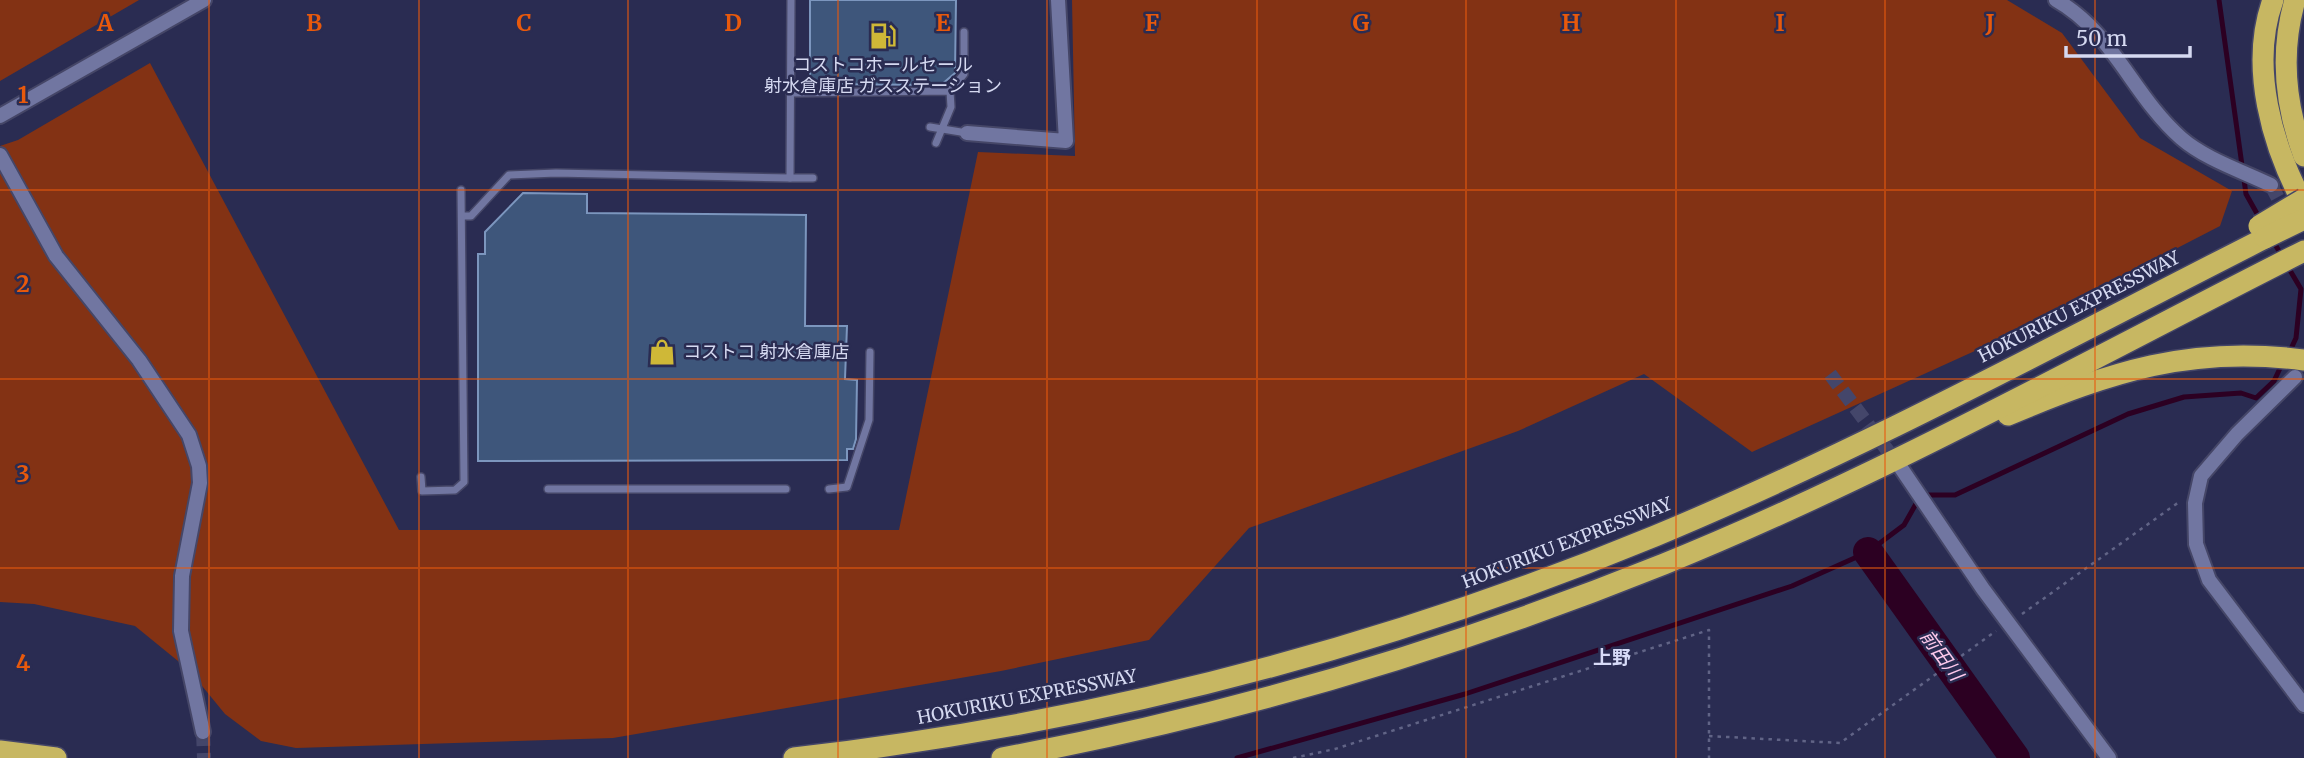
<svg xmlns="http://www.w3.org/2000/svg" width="2304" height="758" font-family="Merriweather,'Noto Sans JP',serif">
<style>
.green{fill:#833214}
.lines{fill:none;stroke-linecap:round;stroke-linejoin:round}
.stream{stroke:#2c0022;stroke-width:5}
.river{stroke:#2c0022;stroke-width:30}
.building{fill:#3e567b;stroke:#7c96be;stroke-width:2}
.minor-tunnel{stroke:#44466a;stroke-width:14;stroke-dasharray:14 7;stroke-linecap:butt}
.tertiary-tunnel{stroke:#44466a;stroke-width:14;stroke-dasharray:14 7;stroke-linecap:butt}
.service-casing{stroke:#454667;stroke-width:10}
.minor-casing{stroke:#454667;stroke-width:18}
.tertiary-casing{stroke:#454667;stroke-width:18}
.motorway-casing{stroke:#454667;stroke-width:24}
.path{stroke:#616486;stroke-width:2.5;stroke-dasharray:3.5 5;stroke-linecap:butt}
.service{stroke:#7176a1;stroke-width:7}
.minor{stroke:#7176a1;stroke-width:14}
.tertiary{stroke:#7176a1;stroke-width:14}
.motorway{stroke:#c7b762;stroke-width:21}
.motorway-bridge-casing{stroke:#454667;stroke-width:24;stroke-linecap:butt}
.motorway-bridge{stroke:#c7b762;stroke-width:21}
.grid{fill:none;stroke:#e8590c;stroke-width:2;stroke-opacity:0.55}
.labels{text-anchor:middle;stroke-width:5;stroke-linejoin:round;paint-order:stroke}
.poi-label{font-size:18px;fill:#d5d9f1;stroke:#2a2c52}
.street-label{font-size:18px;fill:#d5d9f1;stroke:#2a2c52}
.water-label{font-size:19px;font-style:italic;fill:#ffcaed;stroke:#2a2c52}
.neighbourhood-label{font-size:19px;font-weight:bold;fill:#d7dbf8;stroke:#2a2c52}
.grid-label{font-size:23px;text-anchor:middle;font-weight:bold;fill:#e8590c;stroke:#2a2c52;stroke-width:5;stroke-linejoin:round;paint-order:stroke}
</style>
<rect width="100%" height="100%" fill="#2a2c52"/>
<g class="green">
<path d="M0 0H139L0 81Z"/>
<path d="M1072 0H2007L2062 33 2140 138 2232 191 2220 226 1999 340 1752 452 1644 374 1518 431 1249 528 1149 640 1001 671 613 738 296 748 261 741 225 714 189 670 135 626 34 604 0 602V146L18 140 150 63 399 530H899L978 152 1075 156Z"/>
</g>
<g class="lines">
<g class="stream">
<path d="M2219 0 2246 194 2260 219"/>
<path d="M2272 239 2283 258"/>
<path d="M2288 267 2301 289 2296 338 2289 353"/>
<path d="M1237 758 1465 694 1792 586 1868 552 1904 525 1921 495H1955L2128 414 2184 397 2241 393 2256 398 2274 381 2282 364"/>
</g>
<path class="river" d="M1868 552 2015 758"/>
</g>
<g class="building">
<path d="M810 0H956L955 73 941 85 814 84 810 77Z"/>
<path d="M523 193 587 194V213L806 215 805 326H847L845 379 857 380 856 439 853 449H847V460L478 461V254H485V232Z"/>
</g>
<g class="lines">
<path class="minor-tunnel" d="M1830 374 1900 467"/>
<g class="tertiary-tunnel">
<path d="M2271 185 2304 247"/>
<path d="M203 732 204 758"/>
</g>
<g class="service-casing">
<g id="service">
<path d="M950 91 964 74V32"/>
<path d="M790 93 950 91 951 107 936 143"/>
<path d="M930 127 967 133"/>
<path d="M790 178H813"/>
<path d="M462 216H471L509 175 556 173 790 178 791 0"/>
<path d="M421 477 422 491 455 490 464 482 461 190"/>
<path d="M548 489H786"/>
<path d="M829 489 847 487 869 420 870 352"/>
</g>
</g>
<g class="minor-casing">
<path id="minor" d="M1901 468 1983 589 2109 758"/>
</g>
<g class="tertiary-casing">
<g id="tertiary">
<path d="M2056 0C2113 32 2133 96 2181 138 2205 159 2242 171 2271 185"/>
<path d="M0 116 204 0"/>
<path d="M967 133 1066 141 1058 0"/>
<path d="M0 155 56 256 139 360 189 435 199 466 200 483 182 576 181 631 203 732"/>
<path d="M2295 377 2237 434 2201 476 2195 503 2196 544 2209 580 2304 705"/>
</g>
</g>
<g class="motorway-casing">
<g id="motorway">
<path d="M2273 0C2249 66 2272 146 2304 205"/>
<path d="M2295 0C2280 52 2285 105 2304 156"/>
<path d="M2008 415C2111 372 2190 345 2304 360"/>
<path d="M0 751 56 758"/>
<path d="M794 758C1090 724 1381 649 1655 536 1864 449 2064 340 2265 238"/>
<path d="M1002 758C1228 716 1450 650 1664 564 1881 476 2094 357 2304 251"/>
</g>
</g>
<g class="path">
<path d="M2022 614 2179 502"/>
<path d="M1709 736 1840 743 1996 631"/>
<path d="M1293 758 1335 749 1709 630V758"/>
</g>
<use href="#service" class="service"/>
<use href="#minor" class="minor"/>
<use href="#tertiary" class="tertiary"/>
<use href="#motorway" class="motorway"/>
<g class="motorway-bridge-casing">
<g id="motorway-bridge">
<path d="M2259 226 2304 199"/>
<path d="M2265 238 2304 219"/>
</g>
</g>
<use href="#motorway-bridge" class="motorway-bridge"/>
</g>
<path class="grid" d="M209 0V758M419 0V758M628 0V758M838 0V758M1047 0V758M1257 0V758M1466 0V758M1676 0V758M1885 0V758M2095 0V758M0 190H2304M0 379H2304M0 568H2304"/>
<defs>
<g id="fuel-bare" transform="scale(2.1)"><path d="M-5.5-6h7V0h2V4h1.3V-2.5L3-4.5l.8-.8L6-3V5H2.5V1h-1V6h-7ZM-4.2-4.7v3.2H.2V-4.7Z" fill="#cfb837" stroke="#2a2c52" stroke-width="2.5" paint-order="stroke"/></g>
<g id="shop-bare" transform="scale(2.1)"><path d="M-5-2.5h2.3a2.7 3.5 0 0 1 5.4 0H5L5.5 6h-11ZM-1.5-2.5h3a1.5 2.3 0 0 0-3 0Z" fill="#cfb837" stroke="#2a2c52" stroke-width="2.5" paint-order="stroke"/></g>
</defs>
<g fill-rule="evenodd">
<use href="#fuel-bare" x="883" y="36"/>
<use href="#shop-bare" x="662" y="352"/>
</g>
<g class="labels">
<g class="poi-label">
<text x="883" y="71">コストコホールセール<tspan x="883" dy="21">射水倉庫店 ガスステーション</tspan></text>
<text x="683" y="358" text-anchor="start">コストコ 射水倉庫店</text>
</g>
<g class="street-label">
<text transform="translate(2079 307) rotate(-27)" y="6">HOKURIKU EXPRESSWAY</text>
<text transform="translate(1567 543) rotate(-21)" y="6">HOKURIKU EXPRESSWAY</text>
<text transform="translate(1027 697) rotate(-11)" y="6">HOKURIKU EXPRESSWAY</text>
</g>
<g class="water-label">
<text transform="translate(1942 655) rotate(54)" y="7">前田川</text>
</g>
<g class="neighbourhood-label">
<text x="1612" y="664">上野</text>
</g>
</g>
<g class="grid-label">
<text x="105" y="31">A</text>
<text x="314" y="31">B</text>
<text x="524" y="31">C</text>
<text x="733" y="31">D</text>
<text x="943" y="31">E</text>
<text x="1152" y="31">F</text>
<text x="1361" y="31">G</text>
<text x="1571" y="31">H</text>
<text x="1780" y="31">I</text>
<text x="1990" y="31">J</text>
<text x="23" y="103">1</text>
<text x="23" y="292">2</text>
<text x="23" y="482">3</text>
<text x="23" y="671">4</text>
</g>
<path d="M2066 46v10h124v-10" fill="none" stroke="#d5d9f1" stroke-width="3.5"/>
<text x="2076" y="46" font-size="21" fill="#d5d9f1" stroke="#2a2c52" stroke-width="5" paint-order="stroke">50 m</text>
</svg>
